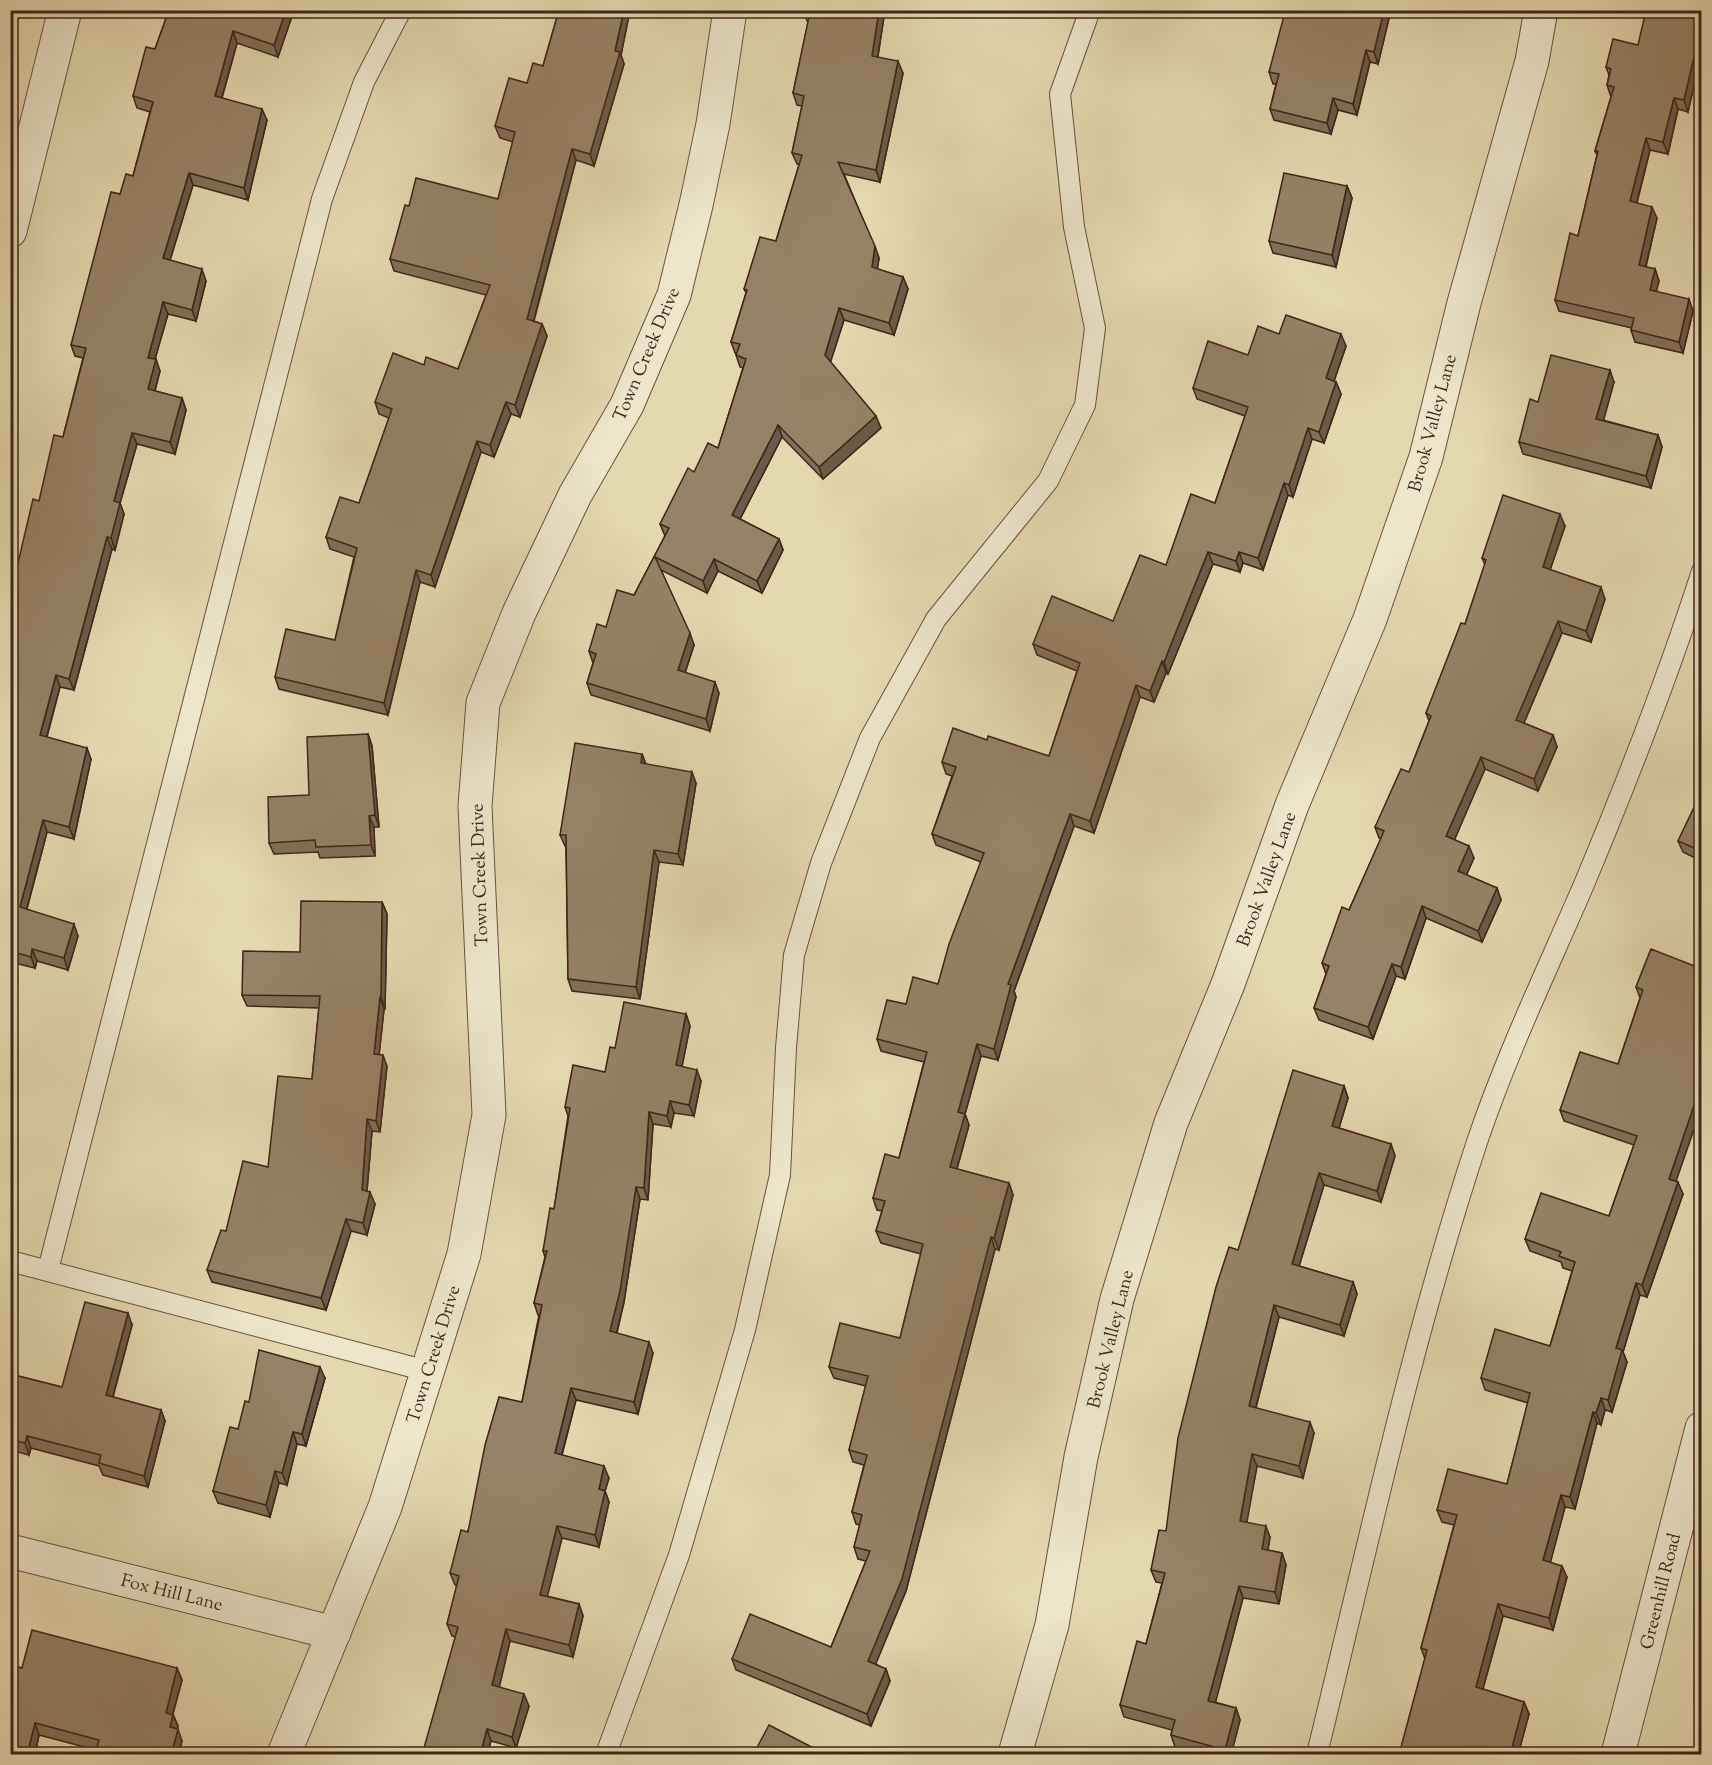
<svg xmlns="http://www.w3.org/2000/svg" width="1712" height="1765" font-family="'Sorts Mill Goudy',serif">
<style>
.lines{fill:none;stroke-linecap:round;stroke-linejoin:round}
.service-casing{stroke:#6a513d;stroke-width:22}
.minor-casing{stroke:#6a513d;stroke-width:35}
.tertiary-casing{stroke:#6a513d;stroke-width:35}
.service{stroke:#ede6cb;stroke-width:20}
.minor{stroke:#ede6cb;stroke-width:33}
.tertiary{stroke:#ede6cb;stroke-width:33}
.wall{fill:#817058;stroke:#412417;stroke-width:1.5}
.shaded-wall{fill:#695b47;stroke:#412417;stroke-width:1.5}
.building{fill:#968266;stroke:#412417;stroke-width:1.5}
.labels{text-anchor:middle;stroke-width:4.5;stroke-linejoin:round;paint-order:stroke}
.street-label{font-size:18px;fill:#412417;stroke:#ede6cb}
</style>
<rect width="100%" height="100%" fill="#e4d8af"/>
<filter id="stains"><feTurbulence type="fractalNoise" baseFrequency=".00333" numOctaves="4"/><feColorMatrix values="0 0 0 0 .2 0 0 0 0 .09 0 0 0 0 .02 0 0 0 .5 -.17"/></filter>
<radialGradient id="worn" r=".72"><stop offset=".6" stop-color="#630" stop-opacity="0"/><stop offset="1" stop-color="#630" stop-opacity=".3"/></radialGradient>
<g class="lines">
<g class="service-casing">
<g id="service">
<path d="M10 1261 427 1371"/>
<path d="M48 1270 322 199 364 82 401 10"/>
<path d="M606 1754 679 1555 745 1330 780 1175 786 1048 794 955 821 863 870 738 936 619 1048 481 1085 405 1095 328 1074 227 1060 94 1090 10"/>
<path d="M1317 1754C1367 1550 1411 1342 1477 1142 1507 1053 1548 968 1585 882 1628 779 1668 677 1702 571"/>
</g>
</g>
<g class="minor-casing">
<g id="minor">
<path d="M10 231 65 10"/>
<path d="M10 1551 334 1633"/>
<path d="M284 1754 385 1507 464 1254 489 1115 475 806 483 703 519 613 575 495 627 405 674 295 696 205 713 124 730 10"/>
<path d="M1618 1754 1702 1428"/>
</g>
</g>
<g class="tertiary-casing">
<path id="tertiary" d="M1015 1754 1052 1625 1081 1457 1117 1299 1171 1123 1228 984 1292 805 1370 619 1426 457 1464 303 1532 61 1541 10"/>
</g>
<use href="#service" class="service"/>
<use href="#minor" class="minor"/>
<use href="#tertiary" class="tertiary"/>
</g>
<g class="wall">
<path d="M169 10H290L292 16 278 57 237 43 222 98 267 120 248 200 193 185 170 260 206 281 196 321 168 314 155 359 160 371 155 391 182 398 186 410 175 454 137 444 120 503 124 514 115 550 112 549 74 690 60 687 47 737 91 759 74 839 47 832 27 909 78 936 68 970 37 961 35 968 10 962V578L18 563 39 501 63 437 83 358 75 356 71 345 120 194 133 176 150 112 137 108 133 96 155 49Z"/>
<path d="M523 10H630L621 55 624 64 594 166 576 160 534 321 542 324 547 336 520 417 511 414 494 457 481 452 435 587 420 582 388 715 279 689 275 677 335 640 354 557 330 549 326 537 359 503 389 418 379 414 375 402 424 365 458 369 486 295 394 271 390 259 409 206 498 199 513 142 500 138 495 126 527 83 543 66 557 17Z"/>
<path d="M885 10 878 57 903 73 880 182 844 174 879 258 877 269 903 277 908 289 894 335 844 320 830 362 881 428 823 479 782 437 740 519 779 539 783 550 762 593 718 571 707 593 661 570 694 645 685 673 719 693 710 731 591 695 587 683 593 663 589 651 606 627 634 595 665 536 660 524 694 472 718 448 743 368 740 367 736 355 737 354 735 353 731 342 746 293 744 289 776 241 799 165 797 164 792 153 802 106 797 105 793 93 808 23 805 16Z"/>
<path d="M1293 10H1391L1378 64 1370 62 1357 115 1338 110 1331 134 1274 120 1270 109 1276 84H1273L1269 72Z"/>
<path d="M1701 10V55L1688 112 1678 109 1668 154 1650 150 1637 203 1657 218 1646 267 1655 269 1659 281 1656 291 1693 311 1683 353 1635 342 1631 330 1632 328 1559 311 1555 300 1578 236 1597 155 1595 151 1611 97 1607 85 1609 75 1606 67 1638 45Z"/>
<path d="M1347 186 1352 198 1336 267 1273 253 1269 241Z"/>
<path d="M1279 334 1346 346 1334 381 1336 382 1341 394 1324 443 1312 439 1293 497 1288 495 1263 570 1243 563 1240 572 1213 564 1168 674 1166 673 1154 702 1140 697 1094 833 1074 826 1014 991 1016 997 998 1060 981 1056 965 1114 969 1125 957 1169 1009 1183 1013 1195 999 1250 995 1249 906 1591 875 1664 886 1669 890 1681 871 1726 736 1670 732 1659 831 1647 866 1561 858 1559 854 1547 860 1525 856 1524 852 1512 864 1465 853 1462 849 1450 866 1386 834 1378 829 1367 900 1338 921 1254 881 1243 876 1231 882 1211 877 1210 873 1198 899 1158 924 1062 881 1051 877 1039 906 1004 938 984 981 862 936 845 932 834 952 776 946 774 942 762 987 740 1049 756 1077 671 1037 655 1033 644 1113 621 1166 565 1215 503 1245 416 1197 399 1193 388 1248 355Z"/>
<path d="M1614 382 1603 420 1658 435 1662 447 1651 488 1523 454 1519 442 1538 402Z"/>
<path d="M1565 526 1550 570 1605 599 1591 642 1562 633 1524 723 1553 735 1557 747 1538 791 1485 769 1454 839 1474 858 1466 875 1497 888 1501 900 1482 942 1426 918 1405 979 1396 976 1373 1039 1319 1020 1314 1008 1326 974 1322 963 1349 910 1381 839 1379 838 1375 827 1409 772 1429 721 1426 713 1465 624 1485 565 1482 558Z"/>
<path d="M368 734 372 746 379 827H374L375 856 320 858 318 852 274 854 269 843 309 795Z"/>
<path d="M642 754 646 764 696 783 683 865 659 862 640 999 572 991 568 979 566 846H565L560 835Z"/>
<path d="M1701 793V861L1683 852 1678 841Z"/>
<path d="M382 902 387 914 385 1009H384L379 1054 387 1066 380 1132 372 1131 367 1191 375 1204 367 1235 351 1231 326 1310 212 1282 207 1270 268 1167 312 1079 319 1008 247 1006 242 995 300 952Z"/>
<path d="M1651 949 1676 1181 1683 1194 1647 1297 1640 1295 1623 1352 1627 1362 1612 1412 1605 1410 1601 1425 1597 1423 1575 1509 1565 1507 1550 1562 1567 1577 1553 1630 1503 1616 1483 1689 1524 1702 1529 1714 1518 1755H1399L1425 1659 1421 1648 1454 1525 1442 1522 1437 1510 1507 1484 1528 1403 1485 1390 1481 1378 1550 1346 1572 1271 1563 1268 1561 1262 1530 1251 1525 1239 1609 1216 1634 1145 1564 1121 1560 1110 1618 1064 1640 998 1636 987Z"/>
<path d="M686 1014 690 1026 682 1066 701 1081 694 1116 674 1113 671 1127 653 1124 648 1200 640 1199 624 1302 617 1333 653 1353 638 1414 576 1400 562 1455 609 1478 605 1491 609 1502 599 1547 562 1538 547 1596 579 1604 583 1616 573 1657 510 1641 499 1687 529 1706 516 1748 491 1741 487 1755 455 1637 452 1636 447 1624 457 1586 455 1585 450 1573 522 1402 539 1315H538L534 1303 545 1257 543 1251 554 1209 568 1116 565 1107 605 1072 615 1048Z"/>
<path d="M1344 1086 1348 1098 1339 1128 1391 1144 1395 1156 1381 1202 1324 1185 1299 1266 1353 1282 1357 1294 1344 1336 1279 1317 1256 1408 1314 1433 1303 1478 1257 1466 1246 1522 1270 1537 1268 1550 1282 1553 1286 1565 1279 1604 1243 1598 1215 1702 1236 1708 1240 1720 1231 1755H1204L1175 1747 1171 1735 1172 1730 1124 1717 1120 1705 1146 1644 1162 1583 1156 1582 1151 1570 1166 1531 1238 1250Z"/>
<path d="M132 1325 113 1397 161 1410 165 1421 148 1487 103 1475 99 1466 31 1448 29 1455 10 1450V1374L62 1387Z"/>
<path d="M325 1378 306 1446 297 1444 287 1485 279 1483 270 1517 218 1503 213 1491 249 1402Z"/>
<path d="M10 1665 22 1668H177L182 1680 173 1714 178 1726 177 1729 182 1741 178 1755H95L96 1750 39 1735 35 1755H10Z"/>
</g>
<g class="shaded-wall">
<path d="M286 10H290L292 16 278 57 274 45Z"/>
<path d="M624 10H630L621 55 624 64 594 166 590 154 615 51Z"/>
<path d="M879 10H885L876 67 872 56Z"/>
<path d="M1384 10H1391L1378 64 1374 52Z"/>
<path d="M233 31 237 43 219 108 215 96Z"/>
<path d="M1700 31 1701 35V55L1688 112 1684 100Z"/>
<path d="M1366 50 1370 62 1357 115 1353 104Z"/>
<path d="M898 61 903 73 880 182 876 170Z"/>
<path d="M1333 98 1338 110 1331 134 1327 123Z"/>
<path d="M1674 98 1678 109 1668 154 1663 142Z"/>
<path d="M262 109 267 120 248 200 244 188Z"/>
<path d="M1646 138 1650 150 1634 213 1630 201Z"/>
<path d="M572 149 576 160 531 330 527 319Z"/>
<path d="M189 173 193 185 167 270 163 258Z"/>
<path d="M1347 186 1352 198 1336 267 1332 255Z"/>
<path d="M1652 207 1657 218 1643 277 1639 265Z"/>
<path d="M875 246 879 258 876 279 872 267Z"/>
<path d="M202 269 206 281 196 321 192 310Z"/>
<path d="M1655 269 1659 281 1654 301 1650 290Z"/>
<path d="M903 277 908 289 894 335 889 323Z"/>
<path d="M1689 299 1693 311 1683 353 1679 342Z"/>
<path d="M163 302 168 314 152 369 148 358Z"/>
<path d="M839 308 844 320 829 367 825 355Z"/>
<path d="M542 324 547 336 520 417 515 405Z"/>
<path d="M1341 334 1346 346 1331 390 1326 378Z"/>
<path d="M156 359 160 371 152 401 148 389Z"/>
<path d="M1610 370 1614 382 1601 430 1596 419Z"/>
<path d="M1336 382 1341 394 1324 443 1319 432Z"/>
<path d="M182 398 186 410 175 454 170 442Z"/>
<path d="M506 402 511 414 494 457 490 445Z"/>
<path d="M876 416 881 428 823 479 819 467Z"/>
<path d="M778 425 782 437 736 527 732 515Z"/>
<path d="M1308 428 1312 439 1293 497 1289 485Z"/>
<path d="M132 433 137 444 120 503 124 514 115 550 111 538 114 501Z"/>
<path d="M1658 435 1662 447 1651 488 1646 476Z"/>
<path d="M477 441 481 452 435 587 431 575Z"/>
<path d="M1284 483 1288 495 1263 570 1258 558Z"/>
<path d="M1560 514 1565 526 1547 579 1543 567Z"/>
<path d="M107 537 112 549 74 690 69 679Z"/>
<path d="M779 539 783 550 762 593 757 581Z"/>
<path d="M1208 552 1213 564 1168 674 1164 662Z"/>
<path d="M1239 552 1243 563 1240 572 1236 561Z"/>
<path d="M714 559 718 571 707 593 703 581Z"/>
<path d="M416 570 420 582 388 715 384 703Z"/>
<path d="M1601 587 1605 599 1591 642 1586 631Z"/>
<path d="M1558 621 1562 633 1520 732 1516 720Z"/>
<path d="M690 633 694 645 682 682 678 670Z"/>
<path d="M1162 661 1166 673 1154 702 1150 691Z"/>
<path d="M56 675 60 687 44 746 40 735Z"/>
<path d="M715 682 719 693 710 731 706 719Z"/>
<path d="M1136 685 1140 697 1094 833 1090 821Z"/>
<path d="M368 734 372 746 379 827 375 815Z"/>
<path d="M1553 735 1557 747 1538 791 1534 779Z"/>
<path d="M87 748 91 759 74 839 69 827Z"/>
<path d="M642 754 646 765 641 763Z"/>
<path d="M1481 757 1485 769 1451 848 1446 836Z"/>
<path d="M692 772 696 783 683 865 678 854Z"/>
<path d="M1070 814 1074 826 1014 991 1016 997 998 1060 994 1049 1008 984Z"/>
<path d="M369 816 374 827 375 856 371 845Z"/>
<path d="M43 820 47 832 24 919 20 907Z"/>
<path d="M1469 846 1474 858 1463 883 1458 871Z"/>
<path d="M654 850 659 862 640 999 636 987Z"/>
<path d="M1497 888 1501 900 1482 942 1478 931Z"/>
<path d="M382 902 387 914 385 1009 381 997Z"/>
<path d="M1422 906 1426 918 1405 979 1401 967Z"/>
<path d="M74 924 78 936 68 970 64 958Z"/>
<path d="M32 949 37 961 35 968 31 957Z"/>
<path d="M1392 964 1396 976 1373 1039 1368 1027Z"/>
<path d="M380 997 384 1009 378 1066 374 1054Z"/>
<path d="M686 1014 690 1026 680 1077 676 1065Z"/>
<path d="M977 1044 981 1056 965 1114 969 1125 954 1179 950 1167 958 1112Z"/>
<path d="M383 1055 387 1066 380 1132 376 1121Z"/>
<path d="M697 1070 701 1081 694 1116 689 1105Z"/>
<path d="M1701 1085V1109L1673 1190 1669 1179Z"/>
<path d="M1344 1086 1348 1098 1336 1138 1332 1126Z"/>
<path d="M670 1101 674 1113 671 1127 667 1116Z"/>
<path d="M649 1112 653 1124 648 1200 644 1188Z"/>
<path d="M367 1119 372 1131 366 1202 362 1190Z"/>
<path d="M1391 1144 1395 1156 1381 1202 1377 1191Z"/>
<path d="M1319 1173 1324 1185 1296 1276 1292 1264Z"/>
<path d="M1678 1182 1683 1194 1647 1297 1642 1285Z"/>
<path d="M1009 1183 1013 1195 999 1250 994 1238Z"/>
<path d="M636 1187 640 1199 624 1302 614 1343 610 1331Z"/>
<path d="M370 1192 375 1204 367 1235 363 1223Z"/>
<path d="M346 1219 351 1231 326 1310 321 1298Z"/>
<path d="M991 1237 995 1249 906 1591 872 1673 868 1661Z"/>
<path d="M1353 1282 1357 1294 1344 1336 1340 1325Z"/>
<path d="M1636 1283 1640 1295 1623 1352 1627 1362 1612 1412 1608 1400 1616 1348Z"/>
<path d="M1274 1305 1279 1317 1253 1418 1249 1406Z"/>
<path d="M128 1313 132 1325 110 1407 106 1395Z"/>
<path d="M649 1342 653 1353 638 1414 634 1402Z"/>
<path d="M320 1367 325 1378 306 1446 302 1434Z"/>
<path d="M571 1388 576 1400 559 1465 555 1453Z"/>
<path d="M1601 1398 1605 1410 1601 1425 1596 1413Z"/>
<path d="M161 1410 165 1421 148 1487 144 1476Z"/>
<path d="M1593 1412 1597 1423 1575 1509 1570 1497Z"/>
<path d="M1310 1422 1314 1433 1303 1478 1299 1466Z"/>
<path d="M293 1432 297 1444 287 1485 282 1473Z"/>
<path d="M27 1436 31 1448 29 1455 25 1443Z"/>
<path d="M1252 1454 1257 1466 1245 1533 1240 1521Z"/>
<path d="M604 1466 609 1478 605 1491 609 1502 599 1547 595 1535 599 1489Z"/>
<path d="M275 1471 279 1483 270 1517 266 1505Z"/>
<path d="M1561 1495 1565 1507 1548 1572 1543 1560Z"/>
<path d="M557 1526 562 1538 545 1606 540 1595Z"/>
<path d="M1266 1526 1270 1537 1266 1561 1262 1549Z"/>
<path d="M1282 1553 1286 1565 1279 1604 1275 1592Z"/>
<path d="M1562 1566 1567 1577 1553 1630 1549 1618Z"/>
<path d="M1239 1586 1243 1598 1213 1712 1208 1701Z"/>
<path d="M579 1604 583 1616 573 1657 569 1645Z"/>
<path d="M1498 1604 1503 1616 1480 1699 1476 1687Z"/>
<path d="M506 1629 510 1641 497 1697 492 1685Z"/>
<path d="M177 1668 182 1680 170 1724 166 1713Z"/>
<path d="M886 1669 890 1681 871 1726 867 1714Z"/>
<path d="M524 1694 529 1706 516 1748 512 1737Z"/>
<path d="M1524 1702 1529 1714 1518 1755H1510Z"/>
<path d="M1236 1708 1240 1720 1231 1755H1227L1225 1750Z"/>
<path d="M173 1715 178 1726 175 1738 170 1727Z"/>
<path d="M35 1723 39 1735 35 1755H27Z"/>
<path d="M178 1729 182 1741 178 1755H171Z"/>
<path d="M487 1729 491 1741 487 1755H480Z"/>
</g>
<g class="building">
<path d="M169 10H286L274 45 233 31 215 96 262 109 244 188 189 173 163 258 202 269 192 310 163 302 148 358 156 359 148 389 182 398 170 442 132 433 114 501 120 503 111 538 107 537 69 679 56 675 40 735 87 748 69 827 43 820 20 907 74 924 64 958 32 949 31 957 10 951V578L15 562 18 563 33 499 39 501 54 435 63 437 86 348 71 345 111 192 120 194 126 174 133 176 153 102 133 96 146 47 155 49Z"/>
<path d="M559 10H624L615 51 620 52 590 154 572 149 527 319 542 324 515 405 506 402 490 445 477 441 431 575 416 570 384 703 275 677 286 629 335 640 357 548 326 537 340 497 359 503 392 409 375 402 393 353 424 365 426 357 458 369 490 285 390 259 405 205 409 206 416 178 498 199 515 132 495 126 509 78 527 83 533 63 543 66Z"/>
<path d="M806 10H879L872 56 898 61 876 170 838 162 875 246 872 267 903 277 889 323 839 308 825 355 876 416 819 467 778 425 732 515 779 539 757 581 714 559 703 581 655 557 690 633 678 670 715 682 706 719 587 683 596 654 589 651 597 624 606 627 617 590 634 595 669 528 660 524 688 468 694 472 708 443 718 448 746 359 736 355 740 344 731 342 747 290 744 289 760 237 776 241 802 155 792 153 804 96 793 93 809 17 805 16Z"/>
<path d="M1293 10H1384L1374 52 1366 50 1353 104 1333 98 1327 123 1270 109 1279 74 1269 72 1285 12 1292 14Z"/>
<path d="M1646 10H1701V31H1700L1684 100 1674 98 1663 142 1646 138 1630 201 1652 207 1639 265 1655 269 1650 290 1689 299 1679 342 1631 330 1634 318 1555 300 1570 233 1578 236 1598 151H1595L1614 87 1607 85 1611 69 1606 67 1613 39 1638 45Z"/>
<path d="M1284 173 1347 186 1332 255 1269 241Z"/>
<path d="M1286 315 1341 334 1326 378 1336 382 1319 432 1308 428 1289 485 1284 483 1258 558 1239 552 1236 561 1208 552 1164 662 1162 661 1150 691 1136 685 1090 821 1070 814 1008 984 1011 985 994 1049 977 1044 958 1112 965 1114 950 1167 1009 1183 994 1238 991 1237 902 1579 868 1661 886 1669 867 1714 732 1659 750 1614 831 1647 870 1551 854 1547 862 1515 852 1512 867 1455 849 1450 868 1376 829 1367 840 1323 900 1338 923 1244 876 1231 885 1201 873 1198 885 1154 899 1158 927 1052 877 1039 887 1000 906 1004 913 977 938 984 949 944 984 853 932 834 956 767 942 762 953 728 987 740 988 736 1049 756 1080 663 1033 644 1052 596 1113 621 1140 555 1166 565 1191 494 1215 503 1248 407 1193 388 1208 341 1248 355 1258 326 1279 334Z"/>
<path d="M1551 355 1610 370 1596 419 1658 435 1646 476 1519 442 1530 399 1538 402Z"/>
<path d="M1503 495 1560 514 1543 567 1601 587 1586 631 1558 621 1516 720 1553 735 1534 779 1481 757 1446 836 1469 846 1458 871 1497 888 1478 931 1422 906 1401 967 1392 964 1368 1027 1314 1008 1329 966 1322 963 1342 907 1349 910 1384 831 1375 827 1401 769 1409 772 1431 716 1426 713 1461 623 1465 624 1486 560 1482 558Z"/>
<path d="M368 734 375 815 369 816 371 845 316 847 315 840 269 843 268 797 309 795 307 737Z"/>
<path d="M575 743 642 754 641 763 692 772 678 854 654 850 636 987 568 979 566 835H560Z"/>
<path d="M1701 793V851L1678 841Z"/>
<path d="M301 901 382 902 381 997H380L374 1054 383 1055 376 1121 367 1119 362 1190 370 1192 363 1223 346 1219 321 1298 207 1270 221 1230 226 1231 243 1161 268 1167 278 1076 312 1079 320 996 242 995 243 951 300 952Z"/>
<path d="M1651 949 1697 967 1701 955V1085L1669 1179 1678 1182 1642 1285 1636 1283 1616 1348 1622 1350 1608 1400 1601 1398 1596 1413 1593 1412 1570 1497 1561 1495 1543 1560 1562 1566 1549 1618 1498 1604 1476 1687 1524 1702 1510 1755H1399L1427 1650 1421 1648 1457 1515 1437 1510 1448 1469 1507 1484 1530 1393 1481 1378 1495 1329 1550 1346 1575 1262 1559 1256 1561 1252 1525 1239 1541 1193 1609 1216 1637 1136 1560 1110 1580 1052 1618 1064 1643 990 1636 987Z"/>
<path d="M624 1002 686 1014 676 1065 697 1070 689 1105 670 1101 667 1116 649 1112 644 1188 636 1187 620 1291 610 1331 649 1342 634 1402 571 1388 555 1453 604 1466 599 1489 605 1491 595 1535 557 1526 540 1595 579 1604 569 1645 506 1629 492 1685 524 1694 512 1737 487 1729 480 1755H422L458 1627 447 1624 459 1576 450 1573 461 1530 468 1532 485 1445 499 1397 522 1402 542 1305 534 1303 547 1251H543L550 1208 554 1209 570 1108 565 1107 573 1065 605 1072 610 1047 615 1048Z"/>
<path d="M1293 1070 1344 1086 1332 1126 1391 1144 1377 1191 1319 1173 1292 1264 1353 1282 1340 1325 1274 1305 1249 1406 1310 1422 1299 1466 1252 1454 1240 1521 1266 1526 1262 1549 1282 1553 1275 1592 1239 1586 1208 1701 1236 1708 1225 1750 1171 1735 1175 1720 1120 1705 1137 1641 1146 1644 1165 1573 1151 1570 1159 1530 1166 1531 1178 1438 1216 1287 1229 1247 1238 1250Z"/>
<path d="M85 1302 128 1313 106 1395 161 1410 144 1476 99 1463 101 1455 27 1436 25 1443 10 1440V1374L62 1387Z"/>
<path d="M259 1350 320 1367 302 1434 293 1432 282 1473 275 1471 266 1505 213 1491 230 1427 238 1429 245 1401 249 1402Z"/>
<path d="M32 1630 177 1668 166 1713 173 1715 170 1727 178 1729 171 1755H95L99 1740 35 1723 27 1755 10 1750V1665L22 1668Z"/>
<path d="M769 1725 827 1755H753Z"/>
<path d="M705 1751 710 1755H703Z"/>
</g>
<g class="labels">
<g class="street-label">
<text transform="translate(646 354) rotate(-67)" y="6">Town Creek Drive</text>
<text transform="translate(1432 423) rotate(-75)" y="6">Brook Valley Lane</text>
<text transform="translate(479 875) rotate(-92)" y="6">Town Creek Drive</text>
<text transform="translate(1266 879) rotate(-70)" y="6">Brook Valley Lane</text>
<text transform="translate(1110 1339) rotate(-76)" y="6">Brook Valley Lane</text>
<text transform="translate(433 1354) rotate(-73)" y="6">Town Creek Drive</text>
<text transform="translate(1660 1591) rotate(-76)" y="6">Greenhill Road</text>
<text transform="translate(172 1592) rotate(14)" y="6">Fox Hill Lane</text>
</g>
</g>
<rect width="1712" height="1765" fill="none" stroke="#e4d8af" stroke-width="36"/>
<rect x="12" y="12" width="1688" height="1741" fill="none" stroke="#412417" stroke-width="3"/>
<rect x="18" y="18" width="1676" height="1729" fill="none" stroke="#412417" stroke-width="1.5"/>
<rect width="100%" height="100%" filter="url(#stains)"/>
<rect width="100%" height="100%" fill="url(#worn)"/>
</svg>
